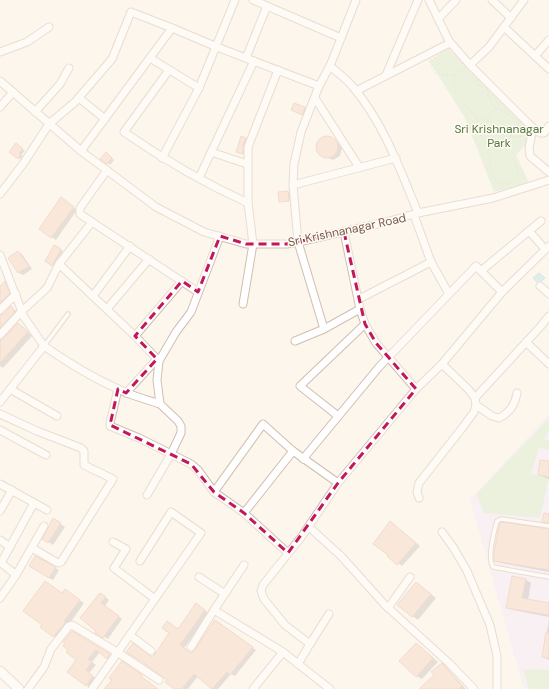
<svg xmlns="http://www.w3.org/2000/svg" width="549" height="689" font-family="'DM Sans',sans-serif">
<style>
.education{fill:#f3e8fa}
.green{fill:#d8ecc9}
.water{fill:#bfe3e8;stroke:#a5d3da}
.shadow{fill:#0003}
.building{fill:#f3d5c3;stroke:#e6bba3}
.lines{fill:none;stroke-linecap:round;stroke-linejoin:round}
.service-casing{stroke:#d1beb0;stroke-width:5.5}
.minor-casing{stroke:#d1beb0;stroke-width:9}
.secondary-casing{stroke:#d6c0b0;stroke-width:11}
.path{stroke:#d9b8a5;stroke-width:1;stroke-dasharray:1 3;stroke-linecap:butt}
.service{stroke:#fff;stroke-width:3.5}
.minor{stroke:#fff;stroke-width:7}
.secondary{stroke:#fff;stroke-width:9}
.marked{fill:none;stroke:#c2185b;stroke-width:3;stroke-dasharray:8 5;stroke-linejoin:round}
.labels{text-anchor:middle;stroke-width:3;stroke-linejoin:round;paint-order:stroke}
.park-label{font-size:12px;fill:#537a41;stroke:#fffaf3}
.street-label{font-size:12px;fill:#7a5c4d;stroke:#fffaf3}
</style>
<rect width="100%" height="100%" fill="#fdf6ec"/>
<path class="education" d="M549 414V689H524L470 500Z"/>
<g class="green">
<path d="M448 49 534 135 516 155 529 183 494 192 465 118 429 61Z"/>
<path d="M549 418V430L544 439 549 440V450L539 448 531 474 549 477 540 518 484 513 476 494Z"/>
<path d="M523 669 549 670V689H529Z"/>
</g>
<path class="water" d="M539 273 545 278 539 284 533 278Z"/>
<g class="shadow">
<path d="M294 104 307 110 305 116 294 111Z"/>
<path d="M241 137 248 140 245 155 237 152Z"/>
<path d="M324 138 332 139 337 142 342 148 340 156 333 160 321 155 317 148 320 141Z"/>
<path d="M19 146 25 151 21 155 23 156 21 159 18 158Z"/>
<path d="M108 154 114 160 110 165 108 163Z"/>
<path d="M288 192 291 193V199L280 201 279 193Z"/>
<path d="M65 201 77 210 56 240 40 229Z"/>
<path d="M55 246 63 251 55 266 46 261Z"/>
<path d="M18 252 22 254 32 269 23 275 19 273 9 258Z"/>
<path d="M5 282 10 285 14 297 0 311V287Z"/>
<path d="M11 307 18 312 0 338V319Z"/>
<path d="M23 327 32 336 3 368 0 366V338L1 340H4Z"/>
<path d="M549 462V479L539 475Z"/>
<path d="M53 519 65 527 53 545 44 539Z"/>
<path d="M391 522 420 546 402 566 389 556Z"/>
<path d="M549 530V572L501 563 495 560Z"/>
<path d="M36 557 59 570 53 580 49 578Z"/>
<path d="M526 580 531 583 528 600 549 604V617L513 610 507 607Z"/>
<path d="M417 583 436 598 418 620 398 605Z"/>
<path d="M70 593 84 603 59 639 54 636 63 594Z"/>
<path d="M104 596 109 600 105 606 122 619 108 639 96 632 98 630 82 618Z"/>
<path d="M200 607 209 613 184 648 191 654 194 652 219 623 256 650 235 676 231 674 218 689H212L198 676 188 689H176L152 658Z"/>
<path d="M549 619V660L543 657Z"/>
<path d="M72 632 114 657 112 660 100 652 92 662 96 665 89 673 97 679 90 687 86 685 78 660Z"/>
<path d="M416 644 421 647 438 662 422 679 416 676Z"/>
<path d="M442 664 446 667 466 689H420L435 675Z"/>
</g>
<g class="building">
<path d="M294 103 305 107 302 115 291 110Z"/>
<path d="M241 136 246 138 243 145V154L236 152Z"/>
<circle cx="327" cy="147" r="11"/>
<path d="M16 143 23 149 19 153 21 154 18 159 9 152Z"/>
<path d="M106 152 112 158 107 164 100 159Z"/>
<path d="M288 191 289 201 279 202 278 192Z"/>
<path d="M61 197 74 207 51 238 39 229Z"/>
<path d="M54 245 61 249 52 266 45 261Z"/>
<path d="M18 251 29 266 18 273 8 258Z"/>
<path d="M5 281 10 293 0 303V286Z"/>
<path d="M11 306 13 308 14 313 0 328V315L4 314Z"/>
<path d="M18 323 28 332 0 363V342Z"/>
<path d="M540 460 549 461V477L538 475Z"/>
<path d="M544 513 549 514V523L542 522Z"/>
<path d="M53 518 61 523 48 543 42 539Z"/>
<path d="M390 521 416 543 397 565 387 556 388 555 373 544Z"/>
<path d="M502 522 549 529V570L494 561V552L498 531 500 523Z"/>
<path d="M35 556 56 567 49 578 29 566Z"/>
<path d="M512 576 526 579 522 598 549 603V615L506 608Z"/>
<path d="M45 581 62 593 65 589 80 600 64 621 66 622 53 637 40 627 42 625 23 611Z"/>
<path d="M416 582 431 594 412 617 397 605Z"/>
<path d="M100 593 106 597 101 603 119 616 103 638 95 633 96 631 80 618Z"/>
<path d="M196 603 205 610 180 645 191 653 194 651 215 620 253 647 230 675 227 672 212 689 194 674 182 689H174L165 682 167 680 142 662 126 652 133 643 152 657 155 654 169 633 162 628 167 621 178 629Z"/>
<path d="M72 631 110 654 107 659 96 650 88 659 92 662 86 670 93 676 86 686 67 672 76 660 66 652 68 650 63 646 65 643 63 642Z"/>
<path d="M546 632 549 633V658L542 657Z"/>
<path d="M416 643 433 658 416 677 399 661Z"/>
<path d="M122 661 142 675V677L158 689H104L112 680 109 678Z"/>
<path d="M442 663 462 686 459 689H419L434 675 431 672Z"/>
</g>
<g class="lines">
<g class="service-casing">
<g id="service">
<path d="M44 346 68 314"/>
<path d="M549 526 501 519 497 521C494 531 487 558 493 567L549 577"/>
</g>
</g>
<g class="minor-casing">
<g id="minor">
<path d="M253 0 341 38"/>
<path d="M429 0 449 41 470 65 535 130 540 133H544L549 126"/>
<path d="M492 0 511 18"/>
<path d="M438 19 456 0"/>
<path d="M504 27 549 69"/>
<path d="M0 52 27 42 49 27"/>
<path d="M535 56 549 40"/>
<path d="M150 58 199 88"/>
<path d="M246 58 267 6"/>
<path d="M470 65 489 47 524 0"/>
<path d="M330 66C338 73 347 79 353 87 384 124 400 169 418 213"/>
<path d="M169 70 124 132C163 159 204 183 248 203"/>
<path d="M386 75 418 0"/>
<path d="M0 81 81 151 156 207 204 232 246 244H287L298 242 382 223 418 213 493 198 549 180"/>
<path d="M356 91 450 43"/>
<path d="M79 98 105 119"/>
<path d="M315 98 359 167"/>
<path d="M0 107 13 92"/>
<path d="M35 112 60 84 69 68"/>
<path d="M533 128 529 148 530 156 549 172"/>
<path d="M81 151 172 28"/>
<path d="M211 152 247 164"/>
<path d="M162 158 199 88 235 0"/>
<path d="M199 178 254 61"/>
<path d="M293 185 396 158"/>
<path d="M0 194 23 164 49 124 75 102 112 59 131 12 172 28 217 47 319 86"/>
<path d="M414 215 431 262 449 294"/>
<path d="M92 222 198 292"/>
<path d="M529 231 541 221"/>
<path d="M344 232 360 309 365 324 376 343 416 389"/>
<path d="M0 255 24 317 44 346 0 402"/>
<path d="M59 264 135 336 159 361"/>
<path d="M481 271 529 231 545 249"/>
<path d="M540 286 549 294"/>
<path d="M93 296 130 246"/>
<path d="M359 299 431 262"/>
<path d="M243 304 253 244 248 203V147L278 70"/>
<path d="M107 309 149 259"/>
<path d="M0 310 16 294"/>
<path d="M324 329 298 242 293 185 294 164 301 132 319 86 330 66 356 0"/>
<path d="M0 335 22 311 47 288 59 264 92 222 80 214V208L107 170"/>
<path d="M135 336 182 281"/>
<path d="M295 341 324 329 360 309"/>
<path d="M526 342 549 364"/>
<path d="M44 346C70 364 96 380 125 392 136 397 148 400 160 404"/>
<path d="M10 389 57 416"/>
<path d="M118 389 110 423V426L139 438 191 464 198 470 214 492 244 513 288 553"/>
<path d="M126 393 157 359"/>
<path d="M475 398 541 326 549 316"/>
<path d="M476 405 492 416 499 418C510 413 515 405 517 393"/>
<path d="M0 414 37 431 81 448 84 451V465L113 479 61 562 59 563 56 562 32 548"/>
<path d="M338 416 300 386 365 324"/>
<path d="M0 430 46 455"/>
<path d="M303 459 379 367 476 266 502 292"/>
<path d="M0 484 47 510"/>
<path d="M214 492 263 424 293 451 338 483"/>
<path d="M147 495 171 454 181 433V426L178 421 160 404 157 380 159 361 176 332 191 312 220 236"/>
<path d="M419 498 417 492 419 483 463 427 474 412 476 405 475 398 469 390 442 364"/>
<path d="M0 511 12 490"/>
<path d="M244 513 293 451"/>
<path d="M309 527 341 556 385 605 449 663 474 689"/>
<path d="M442 532 453 547 467 571 490 625 497 656V689"/>
<path d="M0 540 10 547"/>
<path d="M113 542 126 549 114 568 155 599"/>
<path d="M0 562 16 575"/>
<path d="M1 563 34 503"/>
<path d="M199 577 225 594"/>
<path d="M0 598 16 575 44 526"/>
<path d="M388 608 410 577"/>
<path d="M214 610 244 565"/>
<path d="M130 635 151 651"/>
<path d="M310 644 329 614"/>
<path d="M191 647 214 610 283 652 330 689"/>
<path d="M298 664 310 644 285 625 264 599 261 591 263 585 302 536 338 483 416 389 442 364 502 292 549 246"/>
<path d="M28 689 44 667 51 649 69 626 72 625 117 652 159 680"/>
<path d="M92 689 201 533 171 512 140 561"/>
<path d="M253 689 283 652"/>
</g>
</g>
<g class="secondary-casing">
<path id="secondary" d="M0 671 19 689"/>
</g>
<g class="path">
<path d="M448 49 486 87C489 94 492 94 496 99 497 100 497 103 498 104 505 114 518 118 520 130L527 134 519 137 513 136 502 146C508 153 518 165 518 175 517 185 502 187 496 181 488 171 492 159 488 148 487 144 483 140 481 135 479 130 479 125 477 120 470 105 449 97 455 76L435 73 429 61Z"/>
<path d="M456 75 458 70H465"/>
<path d="M476 81 478 85 482 87"/>
<path d="M488 94V96L496 108C492 111 487 115 488 121L498 125 512 136"/>
<path d="M497 108 511 117"/>
<path d="M476 118 488 121 480 128"/>
<path d="M497 144 502 146 503 137 502 129"/>
<path d="M488 146C499 143 501 137 512 136"/>
</g>
<use href="#service" class="service"/>
<use href="#minor" class="minor"/>
<use href="#secondary" class="secondary"/>
</g>
<path d="M0 0H549V689H0ZM344 232 365 324 376 343 416 389 338 483 288 553 244 513 214 492 191 464 110 425 118 389 126 393 157 359 135 336 182 281 198 292 220 236 246 244H287Z" fill="#fdf6ec" fill-opacity=".55" fill-rule="evenodd"/>
<path class="marked" d="M344 232 365 324 376 343 416 389 338 483 288 553 244 513 214 492 191 464 110 425 118 389 126 393 157 359 135 336 182 281 198 292 220 236 246 244H287Z"/>
<g class="labels">
<g class="park-label">
<text x="499" y="133">Sri Krishnanagar<tspan x="499" dy="14">Park</tspan></text>
</g>
<g class="street-label">
<text transform="translate(347 230) rotate(-12)" y="4">Sri Krishnanagar Road</text>
</g>
</g>
</svg>
